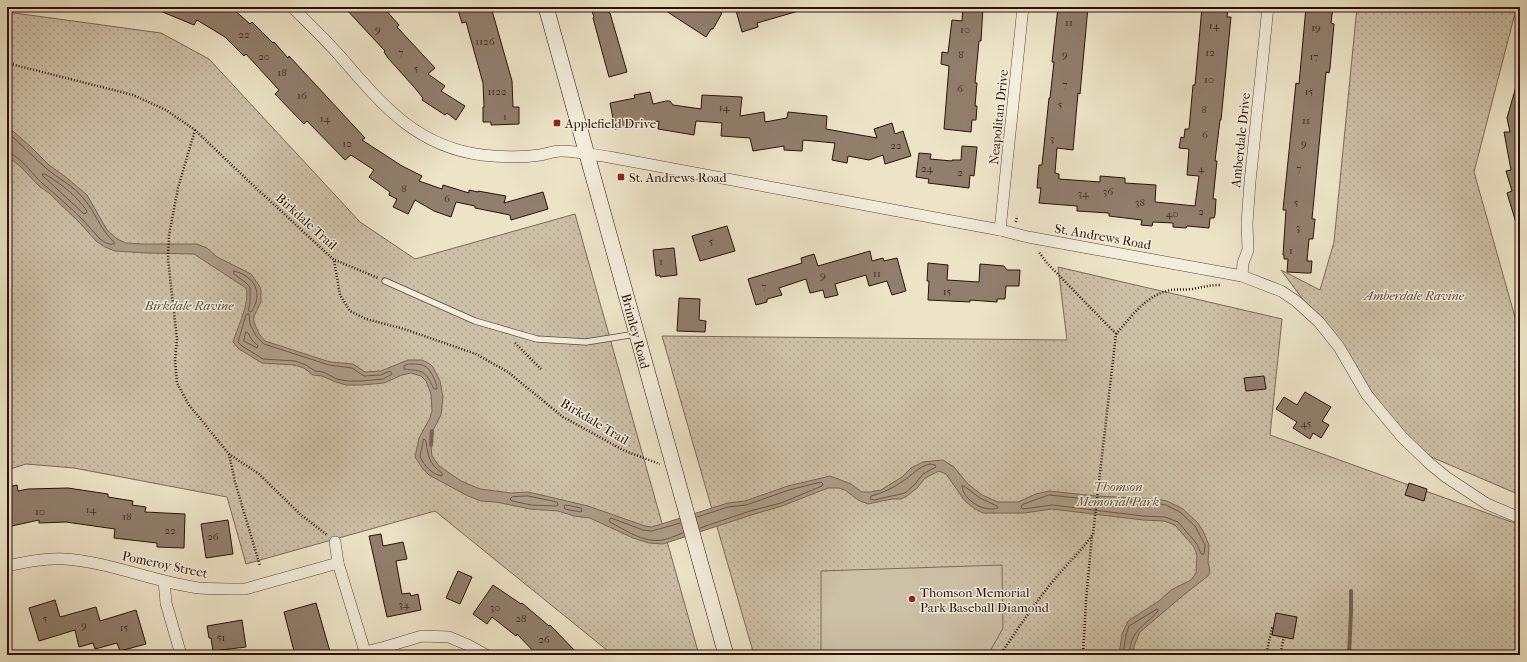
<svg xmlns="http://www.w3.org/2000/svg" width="1527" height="662" font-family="'IM FELL French Canon',serif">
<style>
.park{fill:url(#park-dots);stroke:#7c6958}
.pitch{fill:#ccc0a7;stroke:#7c6958}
.water{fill:#ab9d87;stroke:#786554}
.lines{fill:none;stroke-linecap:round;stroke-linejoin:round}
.shore{stroke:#6b5848;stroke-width:1}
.stream{stroke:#786554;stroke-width:4}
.building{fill:#907f6c;stroke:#2b1208}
.lane-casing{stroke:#5c4638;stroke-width:7}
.street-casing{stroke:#5c4638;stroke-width:12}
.secondary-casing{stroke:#2b1208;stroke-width:16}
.path{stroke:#2b1208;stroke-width:2.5;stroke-dasharray:1 2;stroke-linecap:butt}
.lane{stroke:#f3eddb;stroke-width:5.5}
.street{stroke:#f3eddb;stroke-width:11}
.secondary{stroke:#f3eddb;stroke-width:15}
.poi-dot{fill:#8f2418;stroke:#f3eddb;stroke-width:1.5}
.labels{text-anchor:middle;stroke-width:3;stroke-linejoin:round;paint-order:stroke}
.number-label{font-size:11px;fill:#442d21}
.street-label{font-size:13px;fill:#2b1208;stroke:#f3eddb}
.poi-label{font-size:13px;fill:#2b1208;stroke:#f3eddb;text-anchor:start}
.park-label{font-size:13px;font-style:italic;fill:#634f40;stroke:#f3eddb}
</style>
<defs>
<pattern id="park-dots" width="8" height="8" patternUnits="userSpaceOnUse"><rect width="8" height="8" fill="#ccc0a7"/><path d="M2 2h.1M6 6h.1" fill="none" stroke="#afa48e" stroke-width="1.8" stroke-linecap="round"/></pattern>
</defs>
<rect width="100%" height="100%" fill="#ede4c8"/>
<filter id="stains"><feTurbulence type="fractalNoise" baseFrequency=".005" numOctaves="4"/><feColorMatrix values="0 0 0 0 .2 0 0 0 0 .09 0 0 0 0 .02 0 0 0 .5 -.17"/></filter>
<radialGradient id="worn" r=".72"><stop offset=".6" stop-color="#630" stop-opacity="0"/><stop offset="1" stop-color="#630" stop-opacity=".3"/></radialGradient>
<g class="park">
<path d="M1357 7H1520V10L1514 17 1474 172 1520 335V495L1415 450 1281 270 1320 290 1334 242Z"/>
<path d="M7 12 161 33 209 59 360 222 415 259 575 214 699 655H613L435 511 246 564 227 497 74 468 26 464 7 470Z"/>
<path d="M1058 267 1282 319 1270 435 1520 525V655H754L662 336 1067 340Z"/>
</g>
<path class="pitch" d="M1002 565 1003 628 988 655H821V571Z"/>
<path class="water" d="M7 126 31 147 49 165 67 178 87 195 107 230 117 239 126 243 142 244H197L207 248 217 257 251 274 260 287 261 291V302L254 316V322L259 334 265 341 330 362 353 364 365 372 381 371 408 360H422L430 364 433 367 440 381 443 397 441 415 430 436 432 456 439 466 461 481 480 489 511 493 528 492 537 494 588 506 645 526 652 527 728 503 745 501 788 486 830 476 851 484 862 492H870L881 490 902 477 911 468 923 462 943 460 954 467 968 484 982 495 998 502H1018L1036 494 1049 491 1096 496 1155 499 1167 501 1183 509 1198 523 1203 531 1209 545 1208 562 1210 573 1208 576 1186 593 1140 632 1134 646V655H1119L1122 634 1128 621 1159 601 1171 590 1191 580 1196 573 1197 555 1194 547 1175 525 1164 521 1143 520 1052 509 1024 513H983L975 509 965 501 946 474 939 471 925 478 917 488 907 496 901 499H892L868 504 858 500 845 490 839 488H828L782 506 751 515 663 544 649 543 633 538 590 518 574 516 558 511 530 509 496 502 481 501 468 496 429 475 423 469 415 457 419 438 430 418 432 411 431 394 426 381 421 376 411 373 402 375 384 383 362 385H346L336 382 322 376 313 375 304 368 294 365 262 363 239 349 233 342C238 326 250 303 246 288L194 254 147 253 115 251 105 247 96 241 80 223 49 193 39 186 21 167 7 156Z"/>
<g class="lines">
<g class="shore">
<path d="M7 132C20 143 32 156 46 168 58 179 73 185 84 199 96 213 99 228 114 242V244C109 245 104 242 100 239 94 233 89 226 83 220 70 207 56 195 42 183 33 175 19 154 7 153"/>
<path d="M43 174H45C61 184 76 195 87 211L86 213 84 214 43 176Z"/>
<path d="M234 271C255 276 264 294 251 312L248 310 250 304V287L245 282 234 274Z"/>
<path d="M249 314 250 324 256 336 264 344 329 365 352 368 364 376 381 375 390 371 392 374 383 379 362 381H347L337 379 323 372 315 371 306 365 295 361 263 359 242 346 238 342 246 315Z"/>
<path d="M246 332 248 333 252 340 258 346 257 348 244 341Z"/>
<path d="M409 364C422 364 427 364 433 376 435 381 437 384 437 389H434C425 370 423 371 404 369V366Z"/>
<path d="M424 439 426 441C428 456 429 464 442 473V476C431 474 425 466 420 457L423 441Z"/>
<path d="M930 464 935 465 936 467 923 474 914 485 905 493 874 500 870 499 871 496C883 493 893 488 903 481 913 475 917 467 930 464Z"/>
<path d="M962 486H964L980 498 997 506 998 508C984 513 963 500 962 486Z"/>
<path d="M1049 495 1096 500 1155 503 1166 505 1180 512 1195 526 1205 545 1204 554H1201L1197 544 1178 522 1165 517 1143 516 1052 505 1023 509 1021 507 1022 505Z"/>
<path d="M528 496 557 502 558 505 556 506 531 505 512 501 510 499 512 497Z"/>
<path d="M566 505 581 508 582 511 581 512 565 509 564 506Z"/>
<path d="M697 517 728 507 746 505 789 490 821 482 823 484 822 486 781 503 750 511 700 528"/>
<path d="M680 523 652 531 643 530 611 518 609 520 610 522C625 530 644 543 662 540 669 539 677 535 683 533"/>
<path d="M1123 655 1126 635 1129 626 1157 609 1158 611C1145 626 1128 632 1130 655"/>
</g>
<g class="stream">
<path d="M431 445 432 431"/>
<path d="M1349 655 1351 612V591"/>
</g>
</g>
<g class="building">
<path d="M153 7H231L250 24 252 22 273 43 274 42 288 58 289 56 365 138 362 140 402 166 422 176 419 181 442 189 443 185 469 193V190L478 192V191L506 196 504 203 543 192 548 209 511 220 510 215 475 208V206L456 202 451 217 434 211 415 200 408 214 393 207 397 199 389 195 390 192 369 177 374 170 351 155 345 160 307 121 304 124 275 94 279 90 246 54 244 56 225 37 197 20 194 25 153 8Z"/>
<path d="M344 7H383L399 25 397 27 435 68 428 74 445 86 441 91 465 106 456 120 447 113 445 115 422 100 423 98 414 87 388 58 384 52 385 51Z"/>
<path d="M457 7H491L512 81 513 107H519V124L491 125V122H483V107H484L483 83 466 22 462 23Z"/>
<path d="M607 7 609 13H610L627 72 609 77 593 18 594 17 592 11Z"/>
<path d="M660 7H713L722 13 713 29H711L706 37Z"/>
<path d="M735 7H802V10L757 23 758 27 742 32Z"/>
<path d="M963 7H983L981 41H979L975 83H977L975 106H977L976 120H972L971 132 944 129 949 66 941 64 942 52 948 53 952 20 962 21Z"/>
<path d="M1058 7H1088L1080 94 1078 93 1073 150 1057 148 1055 173 1059 174V179L1100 182V176L1125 178V183L1156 185 1155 202 1195 206 1199 176 1187 175 1189 149 1179 148 1181 137 1184 138 1185 129H1189L1193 85H1195L1202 7H1228L1227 17H1231L1221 120H1220L1215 161H1217L1213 199H1216L1215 215 1214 218H1210L1209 228 1187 226 1186 228 1173 227V223L1153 222 1152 226 1141 225 1142 220 1109 216V213L1077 211V206L1039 203 1041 188H1037L1039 165H1042L1049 98H1050L1054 62H1052Z"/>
<path d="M1306 7H1333L1331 23 1334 24 1330 68 1329 73 1326 72 1312 219H1315L1313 239H1309L1307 261H1312L1311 273H1306L1287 272 1288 259H1284V255H1283L1286 210H1283L1296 83 1299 84Z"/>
<path d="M1517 83 1520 84V226H1517L1507 193 1512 191 1506 171 1511 170 1504 132H1510L1507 118Z"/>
<path d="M650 92 653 104 666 101H670L673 105 701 109 702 95 742 97 740 116 764 112 765 122 787 118 788 112 827 116 826 129 877 138 874 129 892 123 895 134 903 131 911 156 885 164 883 155 869 160 848 156 847 163 832 160 835 143 803 140 802 151 784 150V146L753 151 750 138 721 136 722 123 696 121 694 135 658 129 659 121 615 129 610 103 635 98 634 95Z"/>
<path d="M962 146 977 147 974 176 970 175 969 188 928 183 929 179 916 177 919 153 931 154 930 159 952 161V160H961Z"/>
<path d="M727 226 735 251 700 261 692 236Z"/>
<path d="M674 248 677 275 660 277V275L656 276 653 250Z"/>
<path d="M870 251 872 261 883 258 884 261 897 258 906 291 892 295 887 281 869 286 866 275 835 284 838 295 825 298 823 290 810 293 806 279 779 288 782 295 767 299V302L756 305 748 279 802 263 801 258 814 254 818 266Z"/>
<path d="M928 263 948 265 947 280 979 282 980 264 1004 266 1007 270H1020L1019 286H1006L1005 299H997V302L970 300V302L928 300 929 281H927Z"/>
<path d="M679 298 700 299 699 320 706 321 705 332 677 331Z"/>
<path d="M1264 376 1266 389 1246 391 1244 378Z"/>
<path d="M1305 392 1331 407 1322 421 1329 425 1321 438 1313 433 1310 439 1293 428 1297 422 1276 409 1284 397 1297 405Z"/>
<path d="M1409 483 1427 489 1424 501 1405 495Z"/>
<path d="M17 485 18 491 28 489 68 488 108 494V497L133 501 132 505 146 507 145 512 185 514 184 548 157 547V543L114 538 115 529 66 522 39 523V520L7 527V487Z"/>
<path d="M228 520 233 554 206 558 201 524Z"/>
<path d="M381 534 383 546 403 542 407 559 396 561 402 594 410 593 411 596 418 594 421 610 387 617 369 536Z"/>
<path d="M458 571 472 577 460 604 446 598Z"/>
<path d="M493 585 521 604 522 603 549 626 550 625 579 655H537L517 634 516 636 492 617 487 624 473 614Z"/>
<path d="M55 600 60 617 96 607 100 621 136 610 146 644 120 651 117 643 95 649 93 643 79 647 75 630 39 641 29 608Z"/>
<path d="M316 603 331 655H295L284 612Z"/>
<path d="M1276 613 1297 617 1293 639 1272 635Z"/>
<path d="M242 620 246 647 213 651 211 638H209L207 626Z"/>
</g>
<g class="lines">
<g class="lane-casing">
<path id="lane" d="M385 281 475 321 537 339 586 342 636 334"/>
</g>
<g class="street-casing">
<g id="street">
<path d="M292 7C308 23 324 38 339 55 381 103 414 146 482 155 501 157 521 158 540 155 547 154 554 151 561 151 577 151 594 155 609 157L1000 230 1028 237 1242 276 1281 291 1296 301 1319 322 1339 347 1367 395 1402 437 1429 463 1446 477 1487 504 1520 518"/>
<path d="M1000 230 1023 7"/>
<path d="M1242 276 1243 263 1248 250 1247 223 1250 182 1268 7"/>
<path d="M335 542 338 563 366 655"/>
<path d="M7 566C26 562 45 558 65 559 110 562 154 582 199 588 214 589 230 589 245 589L338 563"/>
<path d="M164 581 166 603 181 655"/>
<path d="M365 652 385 647 422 636 449 637 468 645 486 655"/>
</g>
</g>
<g class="secondary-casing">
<path id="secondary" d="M546 7 726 655"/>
</g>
<g class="path">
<path d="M573 8 577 7"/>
<path d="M7 63 133 95 166 110 195 130 256 188 334 260 340 295 350 311 366 319 404 329 476 354 508 372 563 417 625 451 660 464"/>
<path d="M195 130 178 188 169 235 168 259 177 339 175 360 177 383 189 405 229 454 259 474 300 514 327 535"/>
<path d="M1016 222 1017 216"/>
<path d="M335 260 378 278"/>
<path d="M1116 334C1131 317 1147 294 1171 290 1178 289 1185 290 1193 289 1202 287 1210 285 1220 285"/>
<path d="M515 343 541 369"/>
<path d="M229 454 235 482 260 566"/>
<path d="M1000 655C1019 627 1037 600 1058 575 1070 561 1083 549 1093 534L1116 334 1047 263 1038 251"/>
<path d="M1083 655 1086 601 1092 535"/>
<path d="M1266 655 1272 628H1273"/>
<path d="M1280 655 1284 637"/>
</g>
<use href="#lane" class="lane"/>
<use href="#street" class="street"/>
<use href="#secondary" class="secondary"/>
</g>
<g class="poi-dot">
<rect x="553" y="119" width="8" height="8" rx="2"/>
<rect x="617" y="173" width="8" height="8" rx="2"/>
<circle cx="912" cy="599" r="4"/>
</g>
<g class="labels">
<g class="number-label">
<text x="1069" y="26">11</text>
<text x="1214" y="29">14</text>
<text x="1316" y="31">19</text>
<text x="378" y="33">9</text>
<text x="965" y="33">10</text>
<text x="244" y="38">22</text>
<text x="485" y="45">1126</text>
<text x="401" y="56">7</text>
<text x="1210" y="56">12</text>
<text x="961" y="58">8</text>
<text x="1065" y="58">9</text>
<text x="264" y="60">20</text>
<text x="1314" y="60">17</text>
<text x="416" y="72">5</text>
<text x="282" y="76">18</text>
<text x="1209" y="83">10</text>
<text x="1065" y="88">7</text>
<text x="960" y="92">6</text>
<text x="497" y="95">1122</text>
<text x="1309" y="95">15</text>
<text x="302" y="99">16</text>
<text x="1060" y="108">5</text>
<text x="724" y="111">14</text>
<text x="1204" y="113">8</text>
<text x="505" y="120">1</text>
<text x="325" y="122">14</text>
<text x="1306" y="124">11</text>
<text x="1205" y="138">6</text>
<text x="1052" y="142">3</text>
<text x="347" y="147">12</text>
<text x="1304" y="147">9</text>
<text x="896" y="149">22</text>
<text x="927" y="172">24</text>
<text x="1201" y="172">4</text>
<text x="1299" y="172">7</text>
<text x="960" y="176">2</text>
<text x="404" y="192">8</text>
<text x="1108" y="195">36</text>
<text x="1083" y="197">34</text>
<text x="447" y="202">6</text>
<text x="1140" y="206">38</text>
<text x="1296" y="206">5</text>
<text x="1201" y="215">2</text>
<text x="1172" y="217">40</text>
<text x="1298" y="231">3</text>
<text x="711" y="245">5</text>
<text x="1291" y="254">1</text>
<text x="661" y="265">1</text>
<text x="877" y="277">11</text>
<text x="823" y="279">9</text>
<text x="764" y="290">7</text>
<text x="947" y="295">15</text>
<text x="1306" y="427">45</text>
<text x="91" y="513">14</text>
<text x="40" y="515">10</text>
<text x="127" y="520">18</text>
<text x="170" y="534">22</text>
<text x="213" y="540">26</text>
<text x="404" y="608">34</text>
<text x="495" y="611">30</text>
<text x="45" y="622">5</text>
<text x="521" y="622">28</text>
<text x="84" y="629">9</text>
<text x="124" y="631">15</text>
<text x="221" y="641">51</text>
<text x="544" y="643">26</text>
</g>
<g class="street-label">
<text transform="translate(998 117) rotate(-84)" y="5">Neapolitan Drive</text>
<text transform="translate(1240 140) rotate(-84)" y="5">Amberdale Drive</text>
<text transform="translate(307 221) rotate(42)" y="5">Birkdale Trail</text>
<text transform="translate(1103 236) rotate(10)" y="5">St. Andrews Road</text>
<text transform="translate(636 331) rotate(75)" y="5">Brimley Road</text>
<text transform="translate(595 421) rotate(31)" y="5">Birkdale Trail</text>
<text transform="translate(165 564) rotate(12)" y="5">Pomeroy Street</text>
</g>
<g class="poi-label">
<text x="565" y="128">Applefield Drive</text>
<text x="629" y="182">St. Andrews Road</text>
<text x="920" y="597">Thomson Memorial<tspan x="920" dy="15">Park Baseball Diamond</tspan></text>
</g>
<g class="park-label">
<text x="1414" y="300">Amberdale Ravine</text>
<text x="189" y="310">Birkdale Ravine</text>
<text x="1118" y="491">Thomson<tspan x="1118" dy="15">Memorial Park</tspan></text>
</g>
</g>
<rect width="1527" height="662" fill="none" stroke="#ede4c8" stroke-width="24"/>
<rect x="8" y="8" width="1511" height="646" fill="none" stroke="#2b1208" stroke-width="2"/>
<rect x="12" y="12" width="1503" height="638" fill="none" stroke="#2b1208"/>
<rect width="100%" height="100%" filter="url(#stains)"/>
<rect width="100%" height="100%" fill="url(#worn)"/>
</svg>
